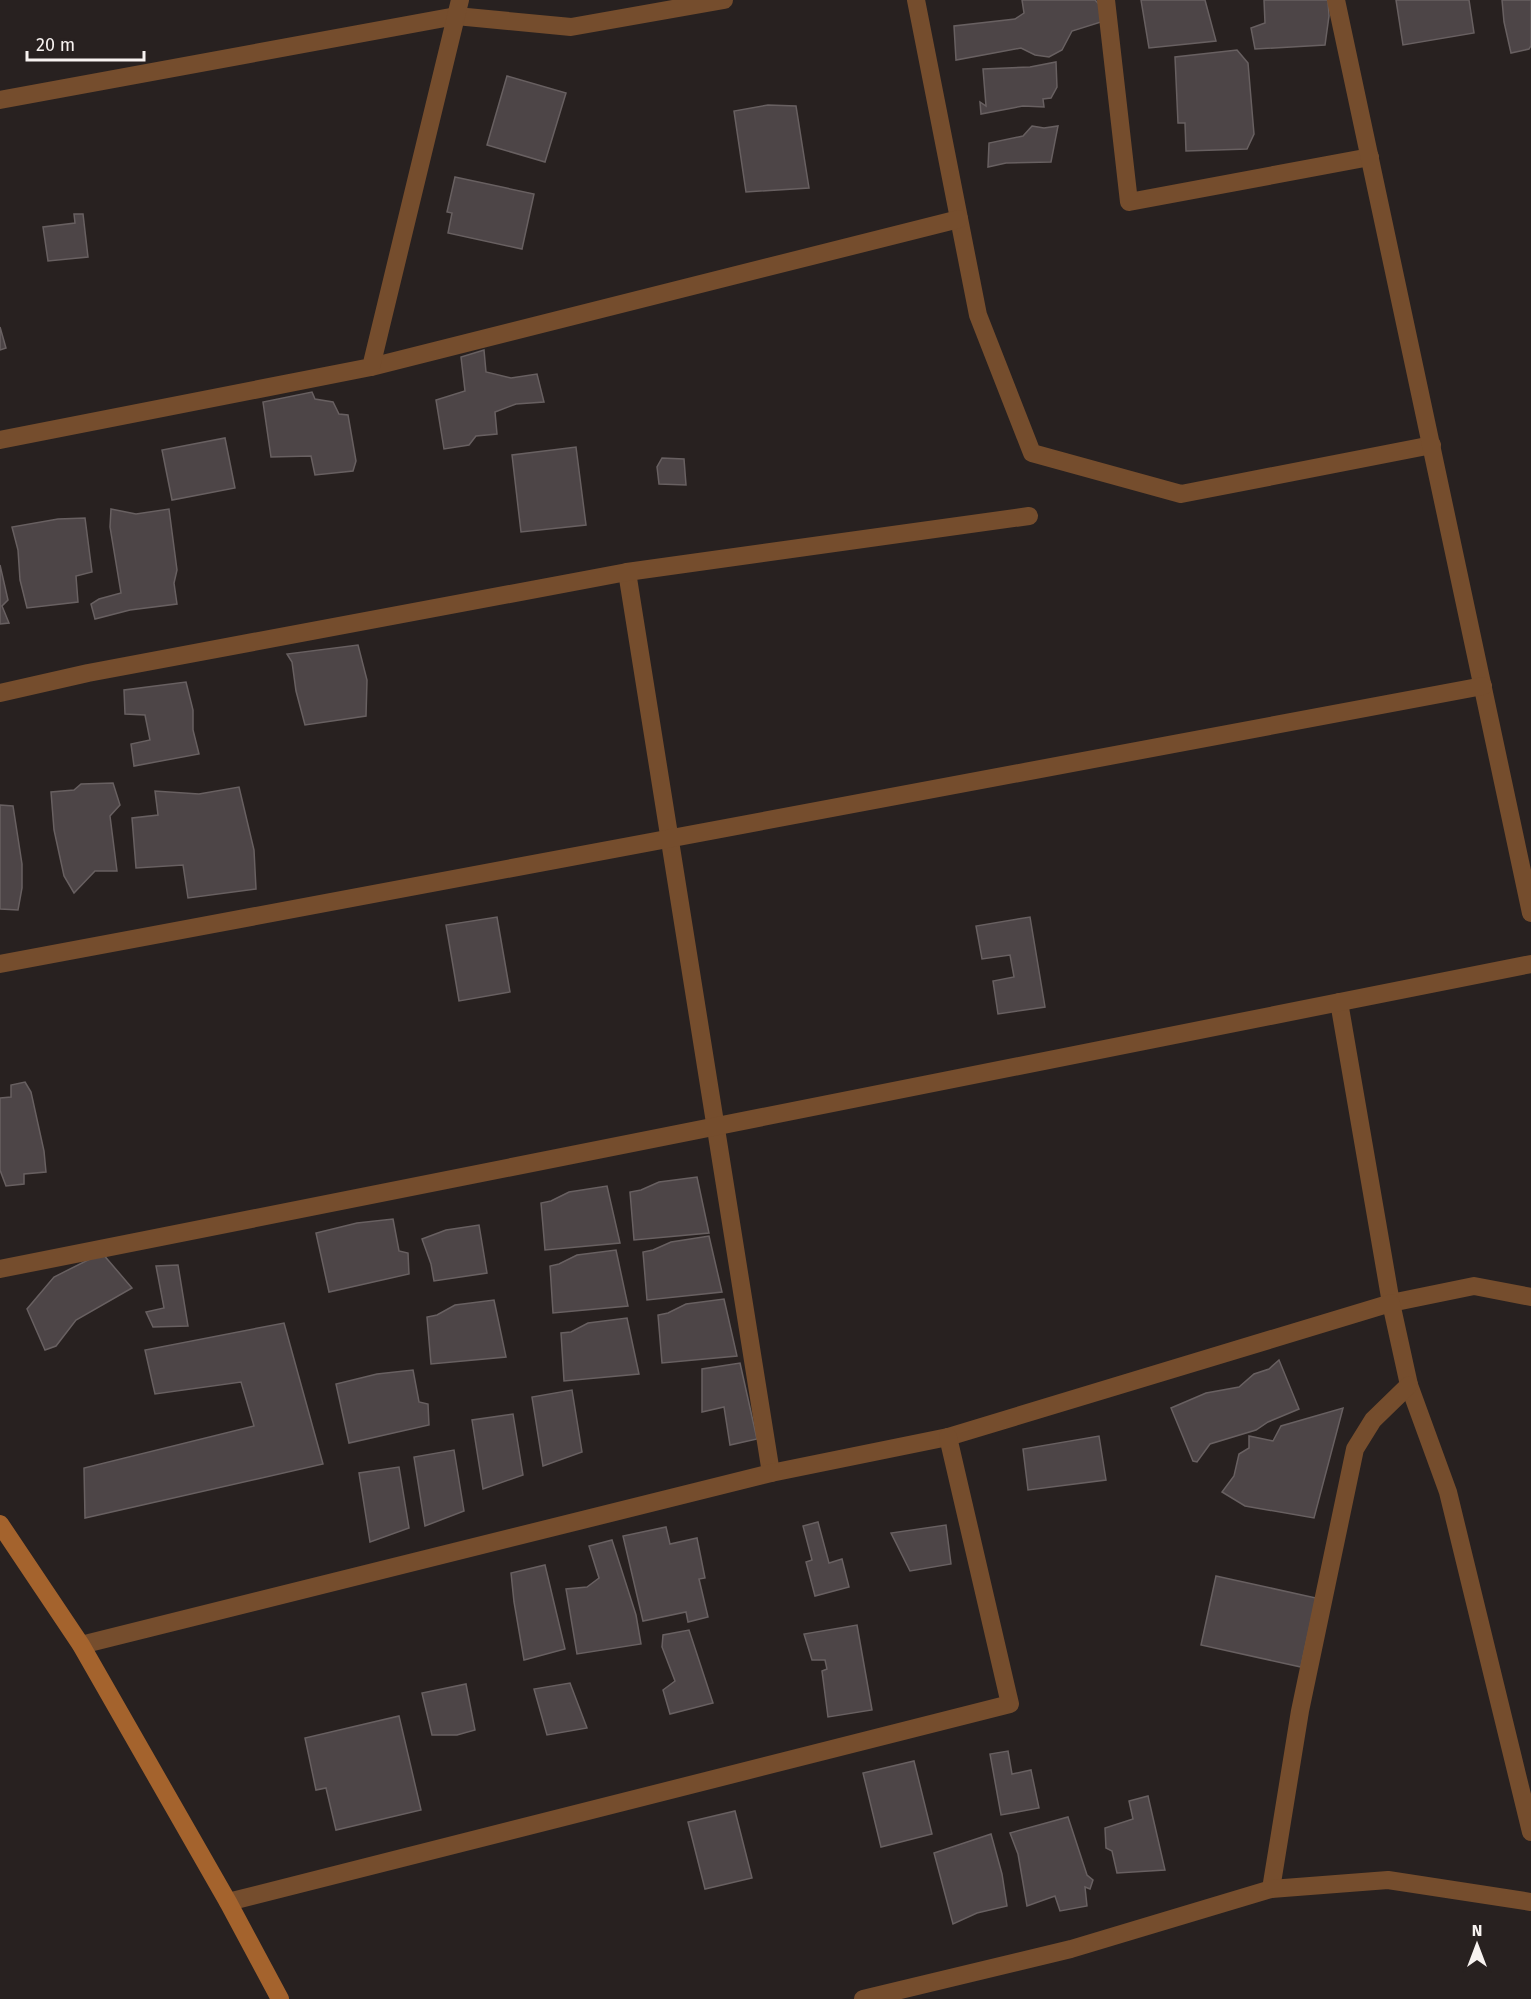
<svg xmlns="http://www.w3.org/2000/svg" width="1531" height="1999" font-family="'Fira Sans',sans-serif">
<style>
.building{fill:#4d4547;stroke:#686061;stroke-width:1.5}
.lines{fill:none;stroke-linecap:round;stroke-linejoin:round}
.street{stroke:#754d2d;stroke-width:18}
.secondary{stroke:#a4632d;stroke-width:18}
</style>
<rect width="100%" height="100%" fill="#282120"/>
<g class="building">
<path d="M1022 0H1095L1101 6V22L1072 31 1062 50 1049 57 1035 55 1021 48 956 60 954 26 1015 19 1024 13Z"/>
<path d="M1141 0H1205L1216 41 1149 48Z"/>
<path d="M1264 0H1328L1329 16 1325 45 1255 49 1251 28 1265 23Z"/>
<path d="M1396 0H1469L1474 33 1403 45Z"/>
<path d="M1502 0H1531V46L1529 49 1511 53 1504 22Z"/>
<path d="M1237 50 1248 63 1254 134 1247 149 1186 151 1185 123H1178L1175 57Z"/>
<path d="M1056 62 1057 87 1051 98 1043 99 1044 107 1023 106 981 114 980 102 986 106 983 69 1030 67Z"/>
<path d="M507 76 566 93 545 162 487 145Z"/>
<path d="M768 105 796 106 809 188 746 192 734 111Z"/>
<path d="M1032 126 1044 128 1058 126 1051 162 1006 163 988 167 989 143 1023 136Z"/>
<path d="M455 177 534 194 522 249 448 233 452 213 447 212Z"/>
<path d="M74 214H83L88 257 48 261 43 227 75 223Z"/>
<path d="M0 327 6 348 0 350Z"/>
<path d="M484 350 486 372 511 378 537 374 544 402 516 404 495 412 497 434 476 436 469 445 444 449 436 400 465 391 461 357Z"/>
<path d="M312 392 315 399 333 402 339 414 348 415 356 461 353 471 315 475 311 456 271 457 263 402Z"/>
<path d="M225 438 235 488 172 500 162 450Z"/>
<path d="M576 447 586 525 521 532 512 455Z"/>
<path d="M662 458 684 459 686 485 659 484 657 467Z"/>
<path d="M111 509 136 514 169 509 177 570 174 583 177 604 130 610 95 619 91 604 99 599 121 593 110 527Z"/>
<path d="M85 518 92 572 76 576 78 602 27 608 20 580 18 550 12 527 58 519Z"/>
<path d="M0 565 8 600 2 606 9 623 0 624Z"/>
<path d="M358 645 367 680 366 716 305 725 296 691 292 662 287 654Z"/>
<path d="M186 682 193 710V730L199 754 134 766 131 744 150 740 145 715 125 714 124 690Z"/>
<path d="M113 783 120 805 110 816 117 871H95L74 893 64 876 54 830 51 792 74 790 81 784Z"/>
<path d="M239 787 254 850 256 889 188 898 183 865 136 868 132 818 158 815 155 791 199 794Z"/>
<path d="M0 805 13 806 22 864V888L18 910 0 909Z"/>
<path d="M497 917 510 992 459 1001 446 925Z"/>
<path d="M1030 917 1045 1007 998 1014 993 981 1014 977 1010 955 982 959 976 926Z"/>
<path d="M25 1082 31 1092 44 1151 46 1172 24 1174V1184L6 1186 0 1170V1098L11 1097V1085Z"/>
<path d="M697 1177 709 1233 634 1240 630 1192 641 1190 659 1182Z"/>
<path d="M607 1186 620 1243 545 1250 541 1203 551 1201 569 1192Z"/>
<path d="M393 1219 399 1251 408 1253 409 1274 329 1292 316 1233 357 1223Z"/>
<path d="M479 1225 487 1273 434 1281 431 1264 422 1239 446 1230Z"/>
<path d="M709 1236 722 1292 647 1300 643 1252 653 1250 671 1242Z"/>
<path d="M616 1250 628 1306 553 1313 550 1266 559 1264 577 1255Z"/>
<path d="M102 1253 132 1288 76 1320 56 1346 45 1350 27 1309 54 1277Z"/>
<path d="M178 1265 188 1326 153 1327 146 1312 164 1308 156 1266Z"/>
<path d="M724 1299 737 1356 662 1363 658 1315 668 1313 686 1304Z"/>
<path d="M494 1300 506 1357 431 1364 427 1317 437 1315 455 1305Z"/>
<path d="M627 1318 639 1374 564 1381 561 1333 571 1332 588 1323Z"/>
<path d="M284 1323 323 1464 85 1518 84 1468 254 1426 241 1382 155 1394 145 1350Z"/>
<path d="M1279 1360 1299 1409 1268 1422 1256 1430 1210 1444 1197 1462 1193 1461 1171 1408 1206 1393 1239 1387 1254 1374 1269 1369Z"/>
<path d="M740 1363 757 1439 730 1445 724 1407 702 1412V1369Z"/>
<path d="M413 1370 419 1402 428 1404 429 1425 349 1443 336 1384 377 1374Z"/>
<path d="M572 1390 582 1452 543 1466 532 1397Z"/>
<path d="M1343 1408 1314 1518 1245 1506 1222 1492 1234 1476 1239 1454 1249 1448V1436L1273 1441 1281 1426Z"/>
<path d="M513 1414 523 1475 483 1489 472 1420Z"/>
<path d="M1099 1436 1106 1480 1028 1490 1023 1449Z"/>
<path d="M454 1450 464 1511 425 1526 414 1457Z"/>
<path d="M399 1467 409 1528 370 1542 359 1473Z"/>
<path d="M818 1522 829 1563 842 1559 849 1587 815 1596 806 1562 812 1560 803 1526Z"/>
<path d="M946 1525 951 1564 910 1571 891 1533Z"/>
<path d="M666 1527 670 1544 697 1538 705 1578 699 1579 708 1617 688 1622 686 1612 643 1621 623 1536Z"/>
<path d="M612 1540 636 1615 641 1644 577 1654 566 1589 587 1587 599 1578 589 1546Z"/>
<path d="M545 1565 565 1649 524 1660 514 1602 511 1573Z"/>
<path d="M1216 1576 1316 1598 1301 1667 1201 1645Z"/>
<path d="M857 1625 872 1710 828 1717 822 1671 827 1669 825 1660H812L804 1634Z"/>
<path d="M689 1630 713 1703 670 1714 663 1690 675 1681 662 1647 663 1635Z"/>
<path d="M570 1683 587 1728 547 1735 534 1689Z"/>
<path d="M466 1684 475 1730 457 1735H432L422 1693Z"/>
<path d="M399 1716 421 1810 336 1830 326 1788 316 1790 305 1738Z"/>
<path d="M1008 1751 1012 1774 1031 1770 1039 1808 1001 1815 990 1754Z"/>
<path d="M914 1761 932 1834 881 1847 863 1773Z"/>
<path d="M1148 1796 1165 1870 1117 1873 1112 1851 1106 1848 1105 1828 1133 1819 1129 1801Z"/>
<path d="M735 1811 752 1878 705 1889 688 1822Z"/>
<path d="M1068 1817 1087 1875 1093 1880 1090 1889 1085 1887 1087 1906 1060 1911 1055 1896 1027 1906 1018 1854 1010 1833Z"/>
<path d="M991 1834 1002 1874 1007 1906 977 1913 953 1924 934 1853Z"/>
</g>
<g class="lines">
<g class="street">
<path d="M916 0 978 315 1032 453 1181 494 1432 445"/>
<path d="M1106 0 1129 202 1370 157"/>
<path d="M1336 0 1531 913"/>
<path d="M0 100 456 16 571 27 724 0"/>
<path d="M371 367 959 219"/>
<path d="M0 440 371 367 460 0"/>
<path d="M627 572 771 1473"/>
<path d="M0 693 88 673 627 572 1029 516"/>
<path d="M0 964 1483 686"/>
<path d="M1339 1002 1391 1303 1474 1286 1531 1297"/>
<path d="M0 1269 1531 964"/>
<path d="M81 1645 771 1473 948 1437 1391 1303 1409 1385 1448 1492 1531 1832"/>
<path d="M1271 1889 1300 1711 1355 1449 1373 1420 1409 1385"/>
<path d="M228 1902 1010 1704 948 1437"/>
<path d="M863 1999 1071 1949 1271 1889 1388 1880 1531 1902"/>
</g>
<path class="secondary" d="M0 1524 81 1645 228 1902 280 1999"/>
</g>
<g transform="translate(1477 1945)" stroke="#282120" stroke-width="4.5" paint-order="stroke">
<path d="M0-4.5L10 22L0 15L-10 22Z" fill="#f7f2f0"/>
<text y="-9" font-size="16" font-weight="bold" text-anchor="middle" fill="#f7f2f0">N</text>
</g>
<path d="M27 51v9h117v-9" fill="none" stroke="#f7f2f0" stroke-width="3"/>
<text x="36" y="51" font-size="18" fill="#f7f2f0" stroke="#282120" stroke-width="4.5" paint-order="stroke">20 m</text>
</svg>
